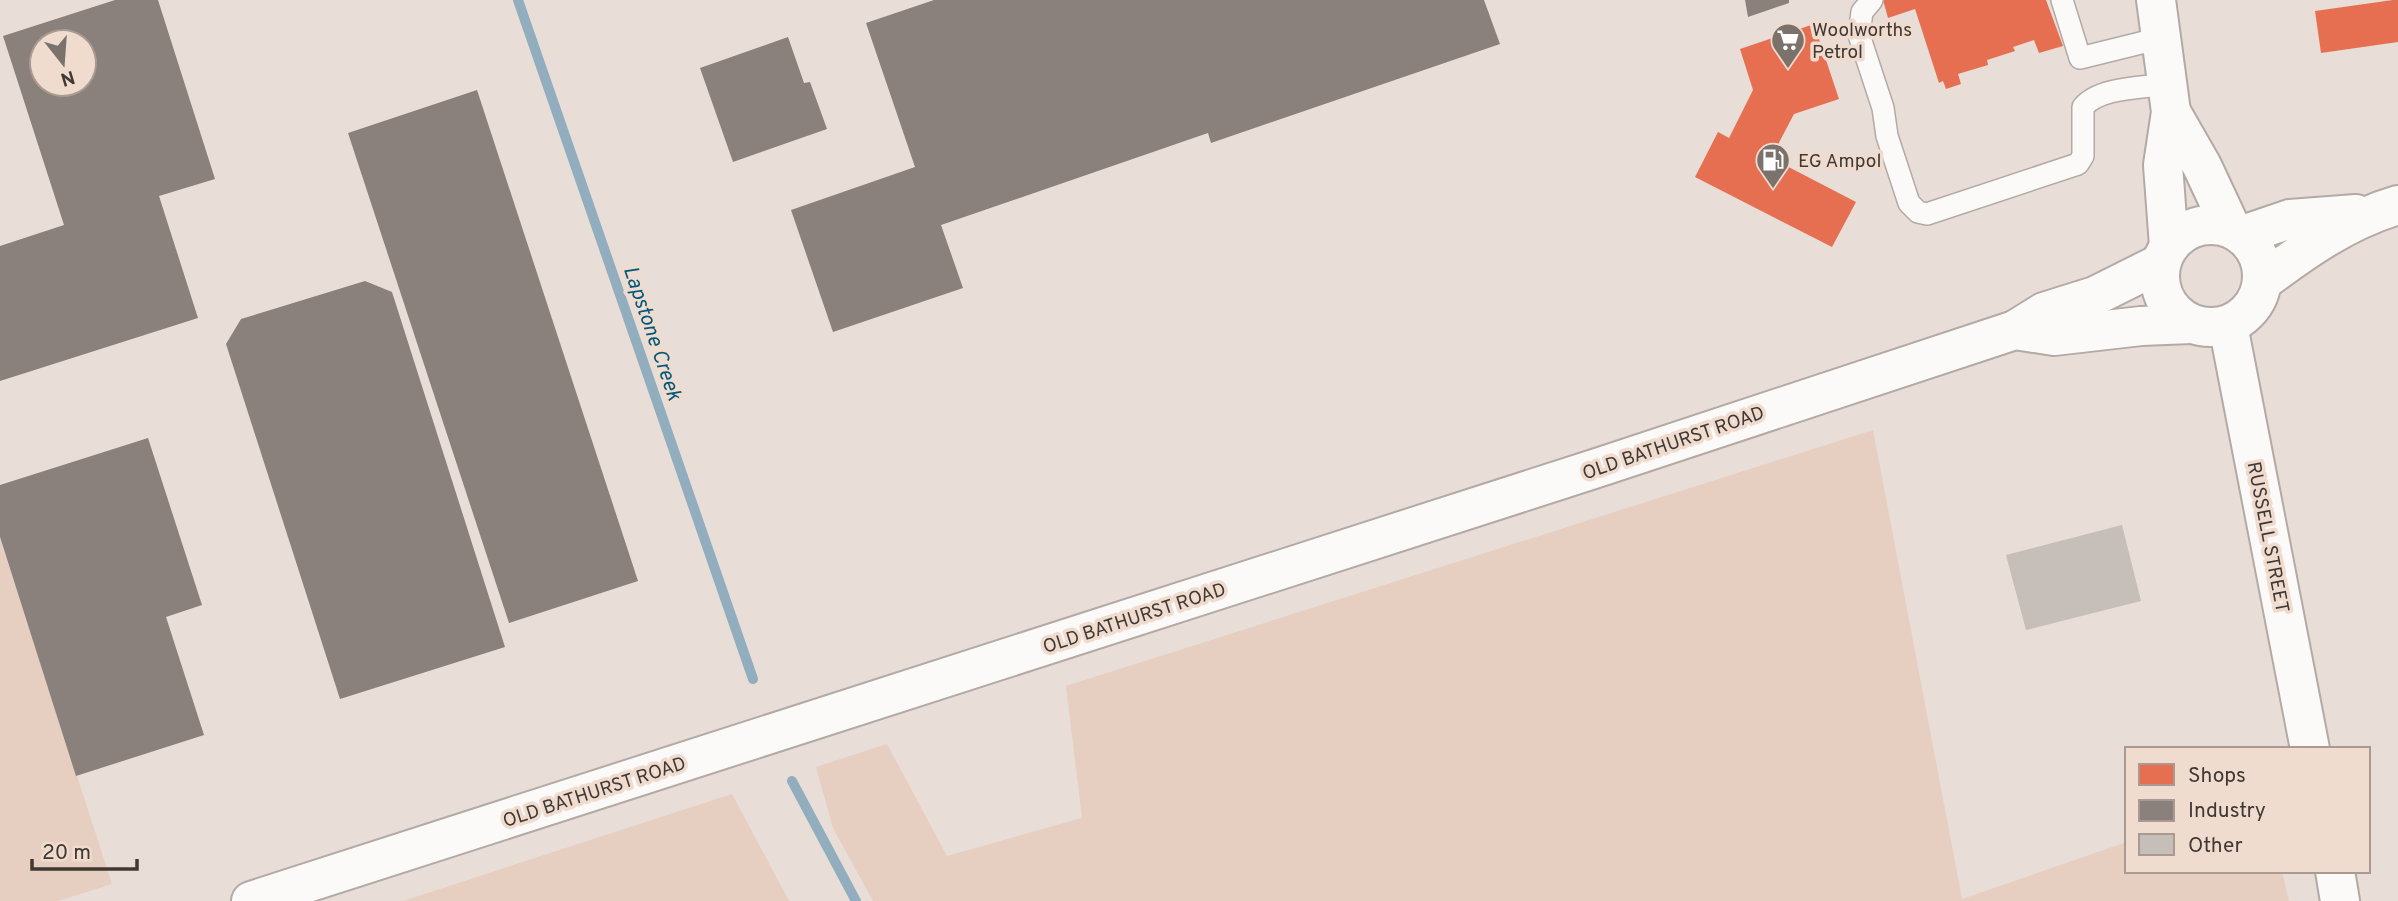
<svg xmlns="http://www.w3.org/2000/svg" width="2398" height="901" font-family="Overpass,sans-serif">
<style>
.green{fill:#e6cec0}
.shops{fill:#e76f51}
.industry{fill:#8a817c;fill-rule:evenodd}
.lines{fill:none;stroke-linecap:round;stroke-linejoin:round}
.stream{stroke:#92aebe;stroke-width:10}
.building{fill:#c6beb9}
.lane-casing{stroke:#b3aaa6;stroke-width:24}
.street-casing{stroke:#b3aaa6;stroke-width:42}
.secondary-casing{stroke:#b3aaa6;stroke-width:42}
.lane{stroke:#fcfaf9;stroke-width:21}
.street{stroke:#fcfaf9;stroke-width:38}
.secondary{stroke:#fcfaf9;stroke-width:38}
.labels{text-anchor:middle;stroke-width:7;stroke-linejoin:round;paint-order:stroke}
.poi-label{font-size:19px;fill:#403833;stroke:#f0dccf;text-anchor:start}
.street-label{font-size:19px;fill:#403833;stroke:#f0dccf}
.water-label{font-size:21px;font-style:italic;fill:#00597c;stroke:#f0dccf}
</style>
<rect width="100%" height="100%" fill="#e8ddd7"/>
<g class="green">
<path d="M1873 430 1962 899 2127 842V871H2282L2289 901H873L833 828 816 767 887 744 947 856 1082 818 1066 686Z"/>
<path d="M0 538 112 884 58 901H0Z"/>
<path d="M732 794 789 901H403Z"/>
</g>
<g class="shops">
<path d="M1883 0H2046L2063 46 2039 53 2034 40 2013 47 2015 51 1987 60 1988 65 1958 74 1961 84 1946 89 1943 81 1939 83 1915 9 1888 18Z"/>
<path d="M2393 0H2398V42L2321 53 2315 11Z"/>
<path d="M1814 24 1839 99 1794 114 1771 158 1856 202 1832 247 1695 177 1718 132 1729 138 1753 90 1740 49Z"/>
</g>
<g class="industry">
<path d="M115 0H158L215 179 159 196 198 318 0 381V246L64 225 3 36ZM42 42H84V84H42Z"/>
<path d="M934 0H1484L1500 44 1211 143 1208 133 941 225 963 288 833 332 791 210 915 167 866 23Z"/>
<path d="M1745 0H1789V3L1748 17Z"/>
<path d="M788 37 804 83 810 82 827 129 733 162 700 68Z"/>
<path d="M477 90 638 581 509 623 348 133Z"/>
<path d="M365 281 392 292 505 647 340 699 226 344 241 319Z"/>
<path d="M148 438 202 605 166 617 204 735 76 776 0 537V485Z"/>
</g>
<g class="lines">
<g class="stream">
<path d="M518 0 753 679"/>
<path d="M792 781 856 901"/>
</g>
</g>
<path class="building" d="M2122 525 2141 601 2026 630 2006 555Z"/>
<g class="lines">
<g class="lane-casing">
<g id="lane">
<path d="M1872 0 1862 12 1859 35 1883 108 1887 136 1909 203 1918 212 1927 214 2078 164 2083 156V107C2100 87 2142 88 2167 84"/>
<path d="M2062 0 2080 58 2161 38"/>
</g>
</g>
<g class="street-casing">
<g id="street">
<path d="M2228 325 2310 749"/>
<path d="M2335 871 2340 901"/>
</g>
</g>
<g class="secondary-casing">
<g id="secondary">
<path d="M2156 0 2171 112 2163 165 2169 246"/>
<path d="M2171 112 2202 166 2231 228"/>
<circle cx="2211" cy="276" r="51"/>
<path d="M2243 235 2290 219 2356 214"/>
<path d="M2263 281C2306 249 2347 220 2398 205"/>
<path d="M2015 330 2054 336 2141 326 2191 324"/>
<path d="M251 901 1597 468 2015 330 2044 312 2095 296 2161 263"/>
</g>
</g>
<use href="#lane" class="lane"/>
<use href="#street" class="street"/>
<use href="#secondary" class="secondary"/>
</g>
<defs>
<g id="supermarket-pin" transform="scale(1.75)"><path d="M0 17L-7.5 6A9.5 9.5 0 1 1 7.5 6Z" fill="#7b726c" stroke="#f0dccf"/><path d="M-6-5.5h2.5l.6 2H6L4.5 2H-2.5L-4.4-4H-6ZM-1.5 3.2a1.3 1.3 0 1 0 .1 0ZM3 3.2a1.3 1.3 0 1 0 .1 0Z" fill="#fff"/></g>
<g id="fuel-pin" transform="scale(1.75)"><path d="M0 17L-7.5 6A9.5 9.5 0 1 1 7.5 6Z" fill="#7b726c" stroke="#f0dccf"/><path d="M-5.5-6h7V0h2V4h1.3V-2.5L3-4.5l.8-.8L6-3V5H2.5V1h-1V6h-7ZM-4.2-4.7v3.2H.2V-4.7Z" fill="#fff"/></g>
</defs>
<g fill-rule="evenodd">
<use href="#supermarket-pin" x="1788" y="40"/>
<use href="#fuel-pin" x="1773" y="160"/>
</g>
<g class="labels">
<g class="poi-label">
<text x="1812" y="36">Woolworths<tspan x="1812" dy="22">Petrol</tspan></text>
<text x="1798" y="167">EG Ampol</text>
</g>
<g class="street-label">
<text transform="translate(1673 442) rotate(-19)" y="7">OLD BATHURST ROAD</text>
<text transform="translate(2269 537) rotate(79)" y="7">RUSSELL STREET</text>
<text transform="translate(1134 617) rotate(-18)" y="7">OLD BATHURST ROAD</text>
<text transform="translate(594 791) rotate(-18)" y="7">OLD BATHURST ROAD</text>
</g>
<g class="water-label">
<text transform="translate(653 333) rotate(71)" y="7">Lapstone Creek</text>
</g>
</g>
<rect x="2125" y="747" width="245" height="126" fill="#f0dccf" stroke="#aa9a91" stroke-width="2"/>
<rect x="2139" y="764" width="35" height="21" fill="#e76f51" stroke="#aa9a91" stroke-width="2"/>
<text x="2188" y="782" font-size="21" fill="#403833">Shops</text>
<rect x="2139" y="800" width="35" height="21" fill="#8a817c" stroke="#aa9a91" stroke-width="2"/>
<text x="2188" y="817" font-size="21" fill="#403833">Industry</text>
<rect x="2139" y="834" width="35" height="21" fill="#c6beb9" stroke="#aa9a91" stroke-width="2"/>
<text x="2188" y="852" font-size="21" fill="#403833">Other</text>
<g transform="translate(63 63) rotate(163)"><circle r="33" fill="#f0dccf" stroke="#aa9a91" stroke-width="2"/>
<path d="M0-5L12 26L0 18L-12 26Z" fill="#7b726c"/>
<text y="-10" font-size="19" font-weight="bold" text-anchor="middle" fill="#403833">N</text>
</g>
<path d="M32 859v10h105v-10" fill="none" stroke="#403833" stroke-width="3.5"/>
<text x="42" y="859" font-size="21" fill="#403833" stroke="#f0dccf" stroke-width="5" paint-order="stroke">20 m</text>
</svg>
